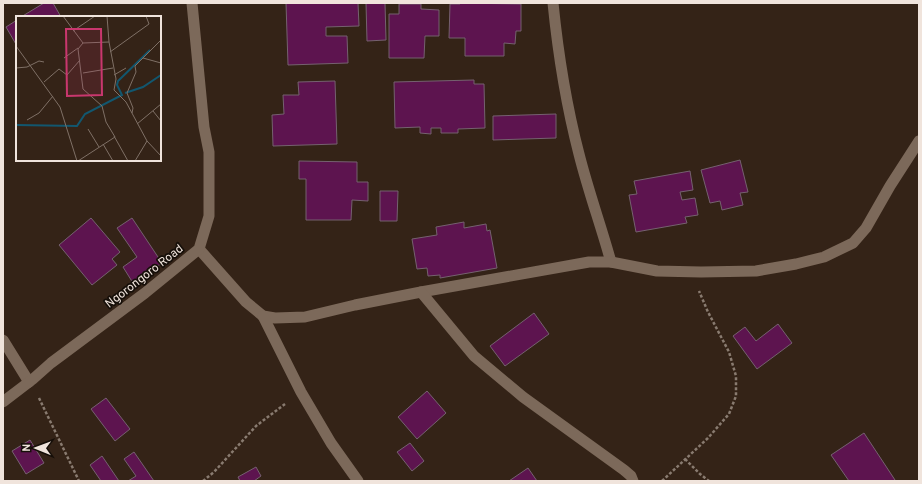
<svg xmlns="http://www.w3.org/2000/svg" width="922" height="484" font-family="Overpass,sans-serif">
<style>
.building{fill:#5d144f;stroke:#75616f}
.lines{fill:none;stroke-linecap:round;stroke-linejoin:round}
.path{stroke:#897b70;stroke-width:2.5;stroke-dasharray:3 2;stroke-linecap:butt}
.minor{stroke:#7c695a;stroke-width:11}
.labels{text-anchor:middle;stroke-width:3.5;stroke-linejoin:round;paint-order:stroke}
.street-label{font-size:12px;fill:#f0e4dc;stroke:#160f09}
.inset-river{fill:none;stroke:#12576f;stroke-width:2}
.inset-road{fill:none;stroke:#7f7066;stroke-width:1}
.view{fill:#c9376e;fill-opacity:0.15;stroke:#c9376e;stroke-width:2}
.inset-edge{fill:none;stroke:#f0e4dc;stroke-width:2}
</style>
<rect width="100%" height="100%" fill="#342317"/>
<g class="building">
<path d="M44 3H53L61 17H21Z"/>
<path d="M286 3H358L359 26 326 27V36H347L348 63 288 65Z"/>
<path d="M366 3H385L386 40 367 41Z"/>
<path d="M460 3 521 4V31H516L515 44 504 43V56H465V38H449L450 4H460Z"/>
<path d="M399 4H421V9L439 10V36H425L424 58H389V14H399Z"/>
<path d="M17 20V46L6 27Z"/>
<path d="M474 80V84H484L485 128 458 129V133H441V128H431V134L420 133V127L395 128 394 82Z"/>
<path d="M335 81 337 144 273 146 272 115 284 114 283 95H299L298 82Z"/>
<path d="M556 114V138L493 140V116Z"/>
<path d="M740 160 748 192 740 193 743 205 722 210 720 201 710 203 701 170Z"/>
<path d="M299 161 357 162V182H368V201L352 200 351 220H306V179H299Z"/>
<path d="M690 171 693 190 680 192 682 200 695 198 698 215 685 217 687 223 636 232 629 195 637 194 634 181Z"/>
<path d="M380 191H398L397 221H380Z"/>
<path d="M91 218 120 252 112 259 117 265 92 285 59 245Z"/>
<path d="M132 218 162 263 133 283 123 267 137 257 117 228Z"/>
<path d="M464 222V228L486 224 487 231 490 230 497 268 440 278V275L428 276 427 268 417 269 412 239 437 235 436 227Z"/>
<path d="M534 313 549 334 505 366 490 346Z"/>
<path d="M778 324 792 343 757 369 733 336 745 327 756 341Z"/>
<path d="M427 391 446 413 417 439 398 417Z"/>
<path d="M106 398 130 429 115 441 91 409Z"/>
<path d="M864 433 895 480 893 481H849L831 455Z"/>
<path d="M30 440 44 463 26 474 12 451Z"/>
<path d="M410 443 424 461 412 471 397 452Z"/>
<path d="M134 452 154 481H128L136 476 124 459Z"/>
<path d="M102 456 119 481H101L90 465Z"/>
<path d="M256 467 261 476 254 481H240L238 477Z"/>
<path d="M528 468 537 481H509Z"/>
</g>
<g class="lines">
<g class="path">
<path d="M39 398 79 481"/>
<path d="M685 459 700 474 709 481"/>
<path d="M203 481 214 472 256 426 285 404"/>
<path d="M662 481 708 438 729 414 736 396V376L729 352 708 312 699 291"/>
</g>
<g class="minor">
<path d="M553 3C558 53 566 104 579 154 588 190 601 226 611 262"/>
<path d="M199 249 246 302 263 316 275 318 305 317 355 305 421 292 589 262H611L657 271 701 272 756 271 796 264 824 257 853 243 866 228 890 186 919 141"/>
<path d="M421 292 474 356 523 397 624 470 631 476 633 481"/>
<path d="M263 316 301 392 331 443 358 481"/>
<path d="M3 340 29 382"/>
<path d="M3 402 33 379 51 363 145 293 199 249 209 216V152L204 127 192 3"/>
</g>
</g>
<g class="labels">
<g class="street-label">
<text transform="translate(144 276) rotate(-38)" y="4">Ngorongoro Road</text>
</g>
</g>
<g transform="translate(16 16)">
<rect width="145" height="145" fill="#342317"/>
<path class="inset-river" d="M109 77 127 71 145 59M0 109 61 110 69 98 106 79 101 69 102 65 134 34"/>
<path class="inset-road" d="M47 0 67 27 93 26M91 0 93 26 100 63 98 74 110 86 131 125 145 140M57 15 79 0M0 30 44 91 61 145M94 36 133 8 130 0M48 42 62 32M127 42 145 24M0 52 11 51 23 45 28 46M67 57 97 52M98 59 110 52M28 66 43 53 51 59 64 44M137 95 145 105M116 97 117 92 111 77 120 56 119 50 127 42 145 47M11 104 23 97 37 80M121 108 145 88M72 113 83 131M98 120 112 145M87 128 97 145M62 145 99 121 90 106 86 90 67 73 62 33 67 27M119 145 131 125"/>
<path class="view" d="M50 13H85L86 79 51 80Z"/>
<rect width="145" height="145" class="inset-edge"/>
</g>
<rect width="922" height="484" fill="none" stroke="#f0e4dc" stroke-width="8"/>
<g transform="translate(36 448) rotate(271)" stroke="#160f09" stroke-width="3" paint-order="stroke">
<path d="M0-3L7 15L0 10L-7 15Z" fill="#f0e4dc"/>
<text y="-6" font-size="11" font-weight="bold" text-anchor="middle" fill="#f0e4dc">N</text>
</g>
</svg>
